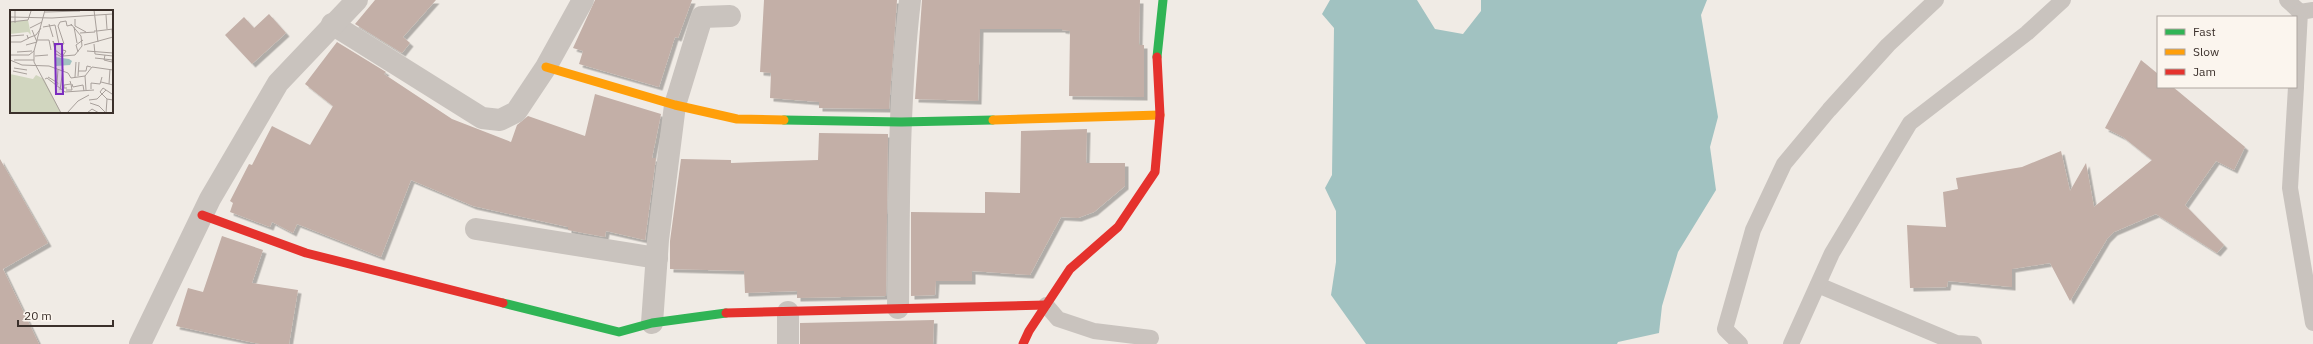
<svg xmlns="http://www.w3.org/2000/svg" width="2313" height="344" font-family="'IBM Plex Sans',sans-serif">
<style>
.water{fill:#a1c2c1}
.building{fill:#c3afa7;filter:url(#shadow)}
.lines{fill:none;stroke-linecap:round;stroke-linejoin:round}
.lane{stroke:#c9c3be;stroke-width:16}
.street{stroke:#c9c3be;stroke-width:22}
.fast{stroke:#30b455;stroke-width:9}
.slow{stroke:#ff9f0a;stroke-width:9}
.jam{stroke:#e5322d;stroke-width:9}
.inset-road{fill:none;stroke:#a8a09b;stroke-width:1}
.view{fill:#7b2cbf;fill-opacity:0.15;stroke:#7b2cbf;stroke-width:2}
.inset-edge{fill:none;stroke:#3b302b;stroke-width:2}
</style>
<defs>
<filter id="shadow"><feDropShadow dx="3.5" dy="3.5" stdDeviation="0" flood-color="#0004"/></filter>
</defs>
<rect width="100%" height="100%" fill="#f0ebe5"/>
<path class="water" d="M1330 0H1417L1435 29 1463 34 1481 11V0H1707L1701 15 1718 117 1710 147 1716 190 1678 252 1662 306 1659 333 1618 342 1617 344H1366L1331 295 1336 262V211L1325 188 1332 175 1334 28 1322 14Z"/>
<g class="building">
<path d="M375 0H436L403 37 410 43 402 53 355 24Z"/>
<path d="M595 0H692L678 38 675 37 659 87 579 64 583 51 573 48Z"/>
<path d="M764 0H897L889 109 819 108V102L770 98 771 73 760 72Z"/>
<path d="M922 0H1140L1139 45H1144V97L1069 96 1070 31 1062 30V29H980L978 101 915 99Z"/>
<path d="M269 14 286 33 252 64 225 35 244 17 254 28Z"/>
<path d="M337 42 386 72 384 74 452 119 511 142 517 125 528 116 585 136 595 94 661 114 652 158H656L645 240 606 231 605 237 583 233 568 230V227L473 206 411 180 381 257 297 224 293 233 272 222 270 227 230 212 233 203 230 201 249 164 252 165 272 126 310 145 333 106 305 84Z"/>
<path d="M2141 60 2158 74V87H2173L2245 147 2234 170 2216 161 2185 205 2224 245 2217 253 2156 214 2114 232 2107 239 2070 301 2050 263 2012 269V287L1948 281 1947 287 1910 288 1907 225 1946 227 1943 192 1958 189 1956 178 2022 167 2061 151 2070 191 2086 163 2094 207 2152 160 2123 137 2105 128Z"/>
<path d="M1087 129 1086 163H1125V186L1094 212 1078 218 1061 217 1030 275 972 271V281H936L935 295 911 296V212L985 213V192L1020 193 1021 131Z"/>
<path d="M819 133 888 134 886 296 797 298V291L745 293 744 271 670 269V241L681 159 731 160V163L818 160Z"/>
<path d="M0 159 48 243 3 269 39 344H0Z"/>
<path d="M222 236 263 250 252 283 298 290 289 344H260L176 326 188 288 203 292Z"/>
<path d="M934 320 933 344H800V323Z"/>
</g>
<g class="lines">
<g class="lane">
<path d="M2287 0 2300 12"/>
<path d="M2296 86 2300 12 2313 10"/>
<path d="M2296 87 2290 188 2313 323"/>
<path d="M1818 285 1956 343 1974 344"/>
<path d="M1046 305 1058 319 1094 331 1151 338"/>
<path d="M1740 344 1725 329 1753 230 1784 164 1829 110 1888 45 1936 0"/>
<path d="M1791 344 1832 253 1910 123 2027 33 2063 0"/>
</g>
<g class="street">
<path d="M332 24 482 118 500 120 516 112 546 67 583 0"/>
<path d="M476 229 657 258"/>
<path d="M898 308C899 205 898 102 910 0"/>
<path d="M788 312V344"/>
<path d="M652 323 658 240 675 105 702 17 730 16"/>
<path d="M140 344 210 199 278 83 357 0"/>
</g>
<g class="fast">
<path d="M1157 57 1163 0"/>
<path d="M784 120 901 122 993 120"/>
<path d="M503 303 619 332 652 323 726 313"/>
</g>
<g class="slow">
<path d="M546 67 675 105 737 119 784 120"/>
<path d="M993 120 1160 115"/>
</g>
<g class="jam">
<path d="M202 215 306 253 503 303"/>
<path d="M726 313 1046 305"/>
<path d="M1023 344 1029 331 1070 269 1118 227 1155 172 1160 115 1157 57"/>
</g>
</g>
<g transform="translate(10 10)">
<rect width="103" height="103" fill="#f0ebe5"/>
<path d="M18 10 21 25 18 22 0 24V12ZM0 64 23 69 26 65 34 69 51 103H0Z" fill="#d1d6bf"/>
<path d="M45 47 59 49 62 51 60 55 46 56Z" fill="#a1c2c1"/>
<path class="inset-road" d="M35 0 24 41V52L51 103M84 0 88 32M35 2 70 1M96 5 97 19M0 7 42 8 103 4M65 9V16L76 22M0 12 18 10 21 1M5 13V0M39 14 43 27M61 15 57 16 56 11 50 12 48 16 54 34 45 35 43 31 45 40 53 46 65 45 72 36 71 26 61 14 62 16M33 17 45 15 49 34M64 17 67 33M20 18 32 12M102 19 103 31M87 21 103 19M70 23 85 22V20M17 25 18 28 26 25 31 18M0 26 14 25M27 30H39L41 40M0 32H11L19 28M84 34 85 44 103 46M16 35 27 32 22 20M74 35 103 27M77 41 103 43M7 42 22 41M68 42 66 35 73 30M46 44 52 47 56 41 53 40 51 45M0 45H19L24 41M95 45 94 50 102 52 103 45M25 46 38 45M85 48 103 50M0 50 12 55 39 56 58 63 61 68 75 66 82 57 103 60M4 50H24M4 58 17 60M3 61 17 64M68 61H76L77 56 81 57M68 66 69 52M75 66 76 80M38 67 48 73 46 77M65 67 66 52M35 69 37 68 55 82 84 80M91 72 103 75M47 73 48 59M62 74 63 77 73 75 74 81M99 74 100 59M57 78H54V75L61 74 60 71M81 79V73L90 74 92 67M50 80 53 59M56 80H62L61 74M102 84 93 78 90 82 97 89 103 90M79 90 87 89 96 80M80 93 89 96 96 103M57 103 68 91 79 85M77 103 82 99 89 103M96 103 97 89"/>
<path class="view" d="M45 34H52L53 84H46Z"/>
<rect width="103" height="103" class="inset-edge"/>
</g>
<rect x="2157" y="16" width="140" height="72" fill="#fbf5ee" stroke="#aea6a0"/>
<rect x="2165" y="29" width="20" height="6" fill="#30b455" stroke="#aea6a0"/>
<text x="2193" y="36" font-size="12" fill="#3b302b">Fast</text>
<rect x="2165" y="49" width="20" height="6" fill="#ff9f0a" stroke="#aea6a0"/>
<text x="2193" y="56" font-size="12" fill="#3b302b">Slow</text>
<rect x="2165" y="69" width="20" height="6" fill="#e5322d" stroke="#aea6a0"/>
<text x="2193" y="76" font-size="12" fill="#3b302b">Jam</text>
<path d="M18 320v6h95v-6" fill="none" stroke="#3b302b" stroke-width="2"/>
<text x="24" y="320" font-size="12" fill="#3b302b" stroke="#fbf5ee" stroke-width="3" paint-order="stroke">20 m</text>
</svg>
